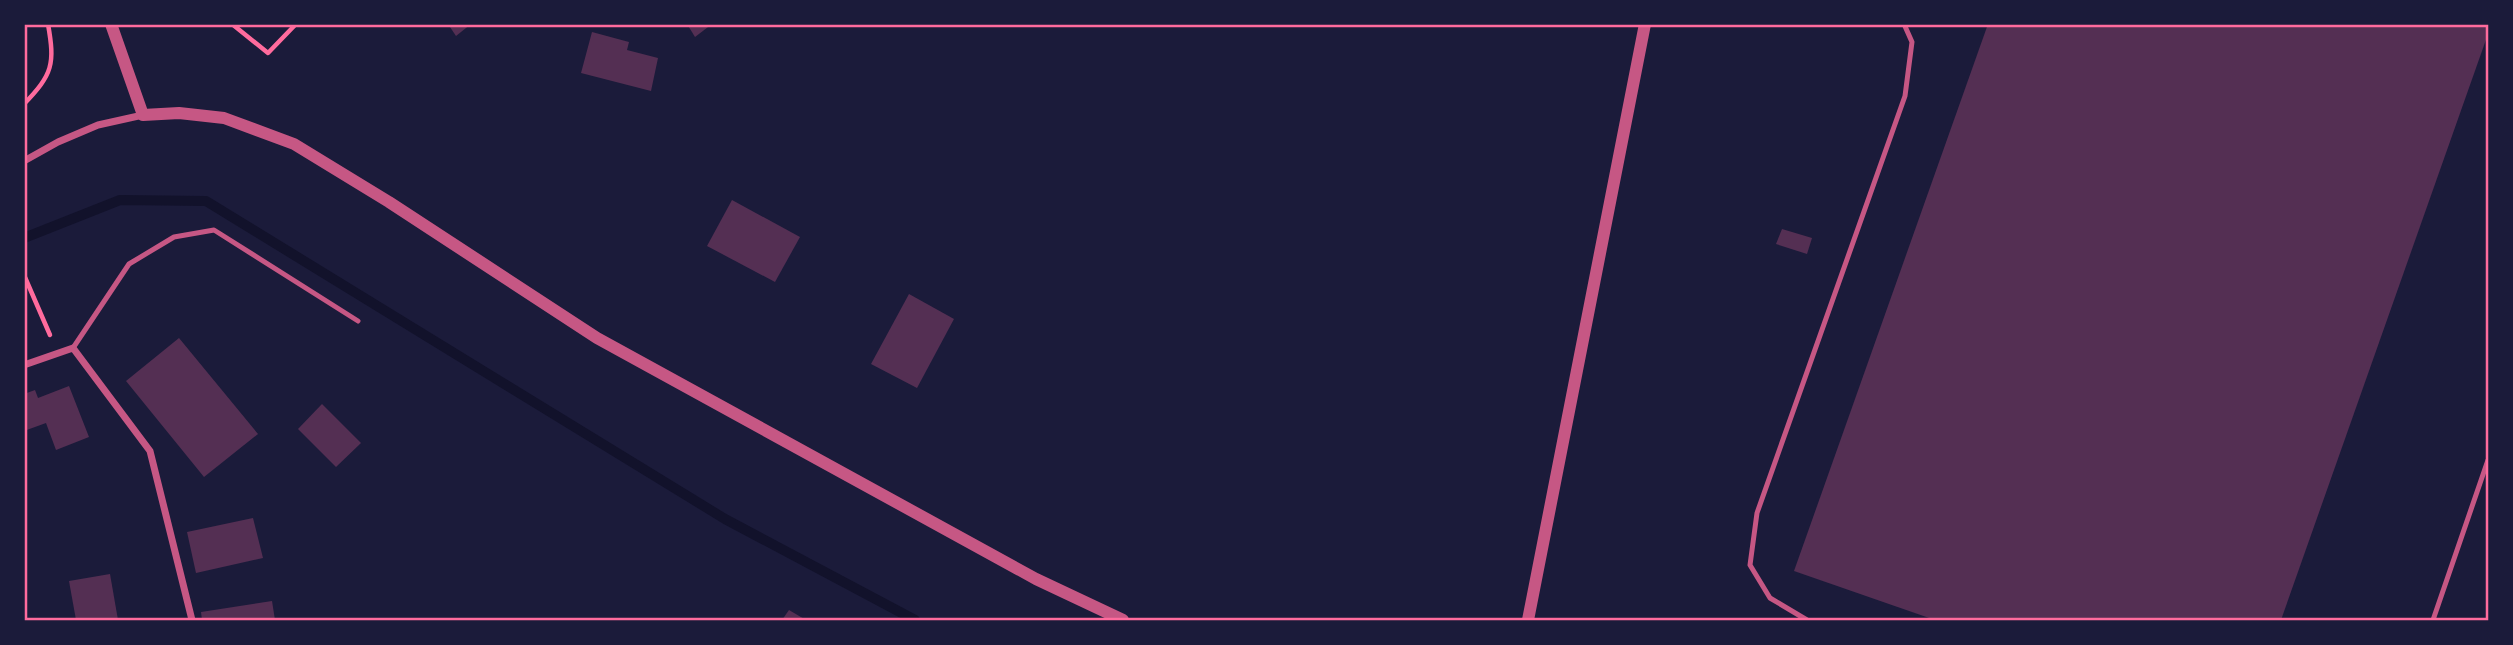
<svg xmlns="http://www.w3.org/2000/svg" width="2513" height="645" font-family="Ubuntu,sans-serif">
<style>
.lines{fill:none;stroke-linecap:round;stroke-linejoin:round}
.stream{stroke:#12122b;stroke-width:10}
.building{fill:#542f53}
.path{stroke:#ff6b9d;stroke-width:4.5}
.service{stroke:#c65784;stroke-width:5}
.minor{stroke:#c65784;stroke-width:7}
.tertiary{stroke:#c65784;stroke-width:12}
.neatline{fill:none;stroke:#ff6b9d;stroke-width:2.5}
</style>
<rect width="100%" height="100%" fill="#1b1b3a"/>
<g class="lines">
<path class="stream" d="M24 238 120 200 206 201 725 519 915 620"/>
</g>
<g class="building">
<path d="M448 24H471L456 36Z"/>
<path d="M687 24H712L695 37Z"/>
<path d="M1988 24H2488V34L2281 620H1935L1794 571Z"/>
<path d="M592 32 629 42 627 50 658 58 651 91 581 73Z"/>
<path d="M732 200 800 237 775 282 707 246Z"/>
<path d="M1782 229 1812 238 1807 254 1776 244Z"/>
<path d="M909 294 954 319 917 388 871 364Z"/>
<path d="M179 338 258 434 204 477 126 381Z"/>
<path d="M69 386 89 437 56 450 46 423 24 431V394L35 390 38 398Z"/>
<path d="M322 404 361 443 336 467 298 429Z"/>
<path d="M253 518 263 558 196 573 187 532Z"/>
<path d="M110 574 118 620H76L69 581Z"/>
<path d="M272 601 275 620H202L201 612Z"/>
<path d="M789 610 806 620H782Z"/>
</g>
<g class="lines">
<g class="path">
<path d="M232 24 268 53 296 24"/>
<path d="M24 104C53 74 55 64 48 24"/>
<path d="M24 275 50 335"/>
</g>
<g class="service">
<path d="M73 348 129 264 174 237 214 230 358 321"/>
<path d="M1807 620 1770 598 1750 565 1757 513 1905 96 1912 42 1904 24"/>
<path d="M2433 620 2488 460"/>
</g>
<g class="minor">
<path d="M24 161 58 142 98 125 143 115"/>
<path d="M24 365 73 348 150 451 192 620"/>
</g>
<g class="tertiary">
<path d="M111 24 143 115 179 113 224 118 294 144 389 202 597 338 1036 579 1123 620"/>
<path d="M1528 620 1645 24"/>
</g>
</g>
<rect width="2513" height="645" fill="none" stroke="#1b1b3a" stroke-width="52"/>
<rect x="26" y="26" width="2461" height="593" class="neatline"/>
</svg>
